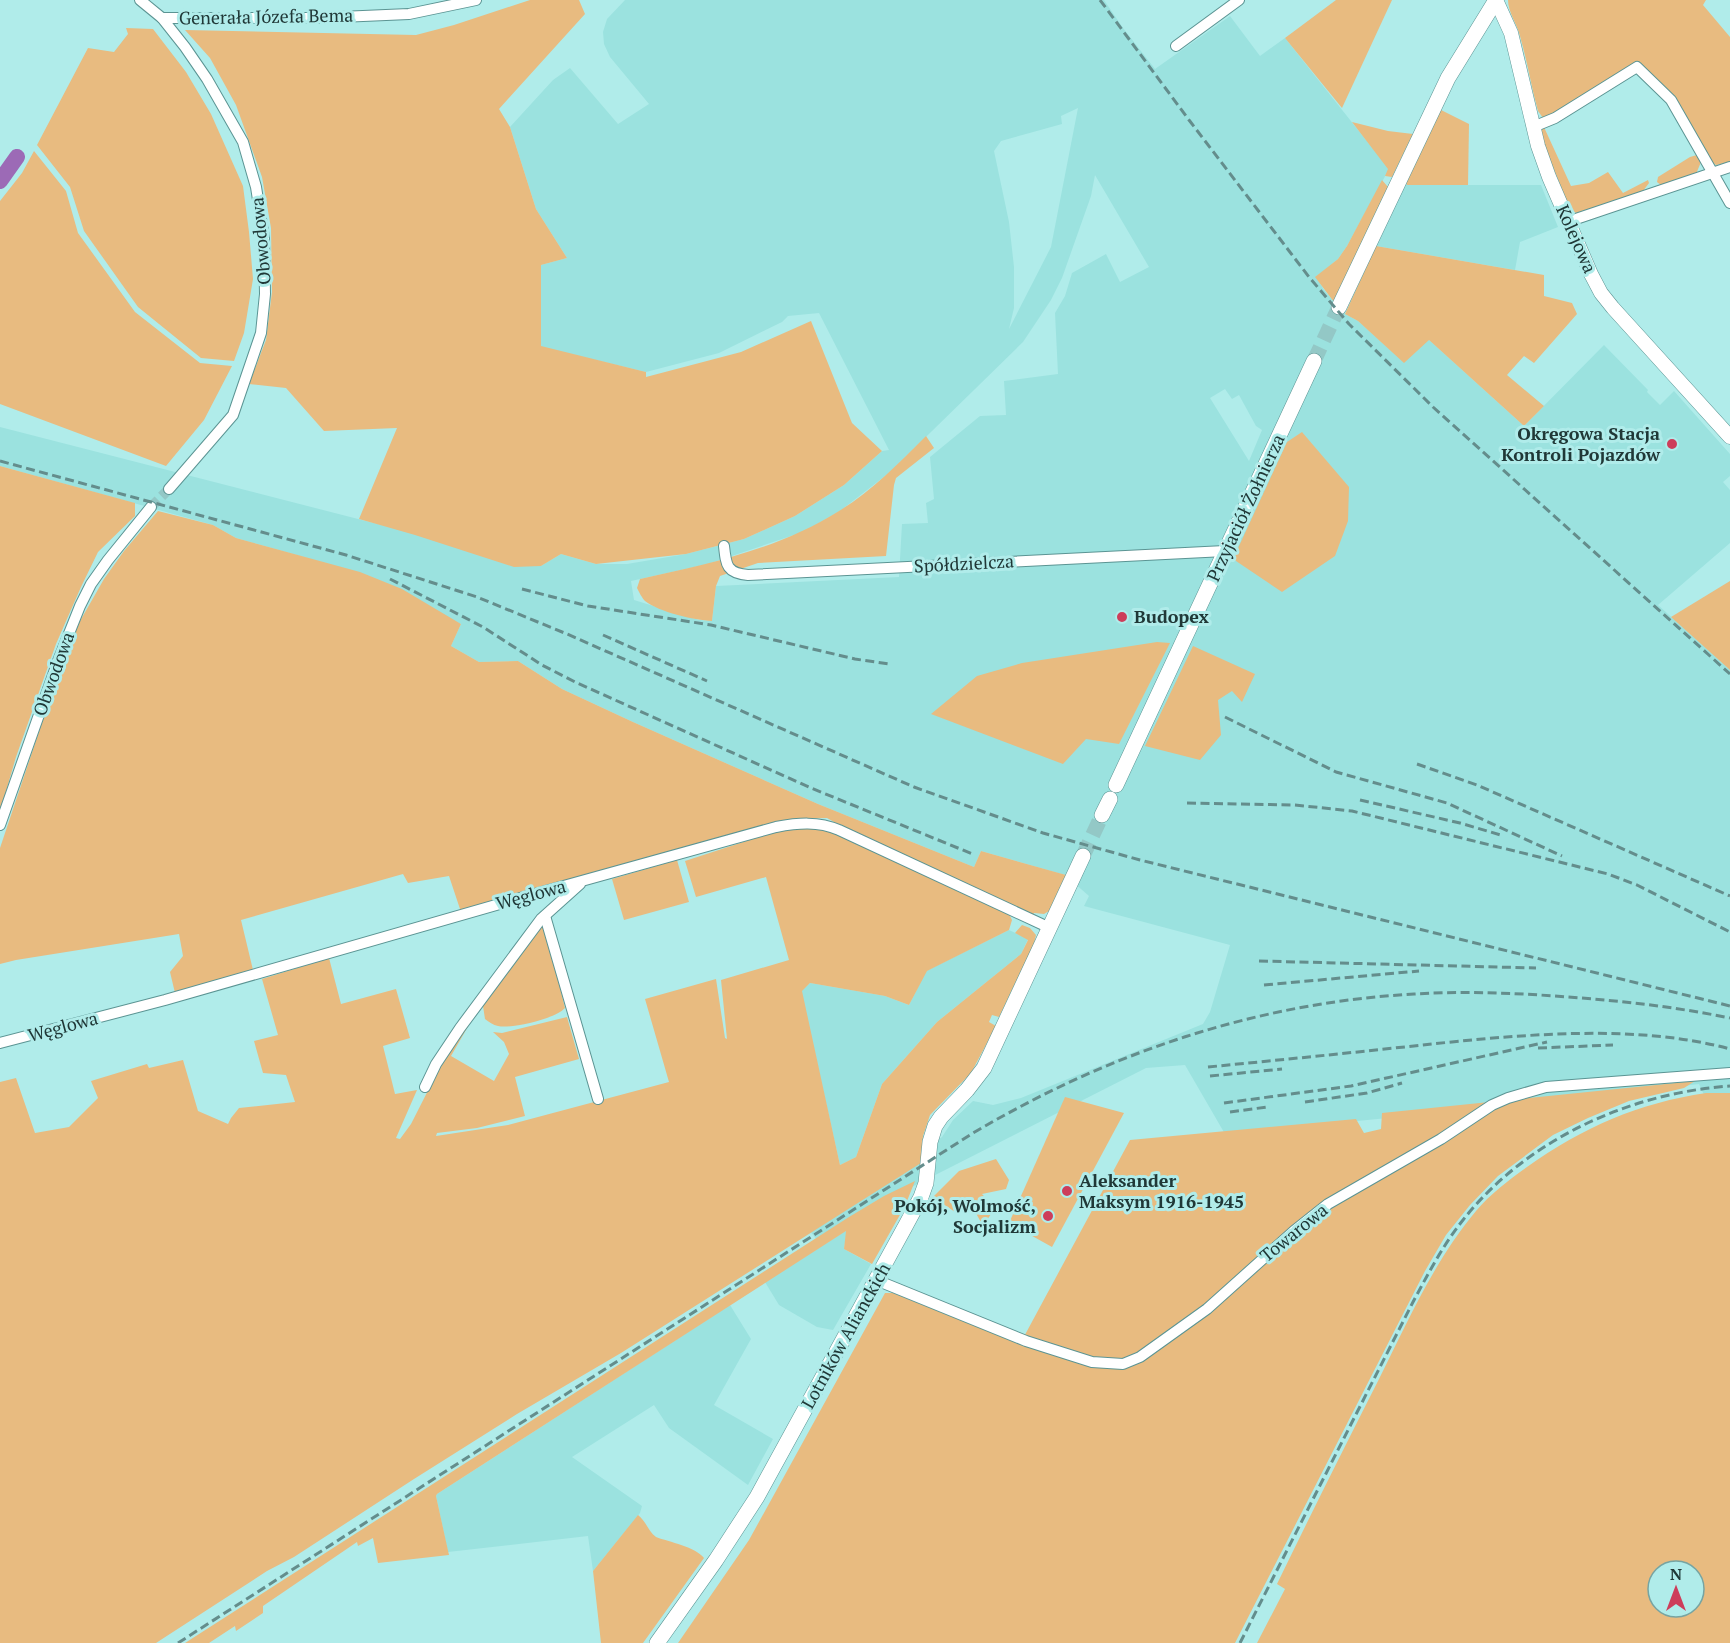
<svg xmlns="http://www.w3.org/2000/svg" width="1730" height="1643" font-family="'PT Serif',serif">
<style>
.built{fill:#9be2df;fill-rule:evenodd}
.green{fill:#e8bb80;fill-rule:evenodd}
.lines{fill:none;stroke-linecap:round;stroke-linejoin:round}
.river{stroke:#9c6ab6;stroke-width:16}
.minor-tunnel{stroke:#93c8c6;stroke-width:10;stroke-dasharray:10 5;stroke-linecap:butt}
.secondary-tunnel{stroke:#93c8c6;stroke-width:15;stroke-dasharray:15 8;stroke-linecap:butt}
.minor-casing{stroke:#5b9493;stroke-width:12}
.tertiary-casing{stroke:#5b9493;stroke-width:15}
.secondary-casing{stroke:#5b9493;stroke-width:16}
.minor{stroke:#fff;stroke-width:10}
.tertiary{stroke:#fff;stroke-width:14}
.secondary{stroke:#fff;stroke-width:15}
.rail{stroke:#648d8c;stroke-width:3;stroke-dasharray:9 4.5;stroke-linecap:butt}
.poi-dot{fill:#cd3d5a;stroke:#b0ecea;stroke-width:2}
.labels{text-anchor:middle;stroke-width:6;stroke-linejoin:round;paint-order:stroke}
.street-label{font-size:18px;fill:#203837;stroke:#b0ecea}
.poi-label{font-size:18px;font-weight:bold;fill:#203837;stroke:#b0ecea;text-anchor:end}
</style>
<rect width="100%" height="100%" fill="#b0ecea"/>
<g class="built">
<path d="M625 0H1104L1123 28 1155 69 1230 16 1260 56 1285 38 1389 169 1347 246 1338 259 1316 277 1324 290 1345 314 1358 321 1404 362 1428 339 1524 426 1604 345 1648 390 1647 392 1660 405 1674 391 1730 454V476L1723 482 1730 490V543L1658 605 1730 670V1095L1705 1097 1699 1084 1551 1102 1225 1134 1185 1065 1146 1068 884 1201 819 1242 808 1229 942 1137 953 1120 973 1101 993 1105 1021 1098 1203 1024 1210 1012 1230 945 1084 906 1089 896 1065 875 981 851 974 867 818 804 633 722 562 689 518 661 479 662 451 646 461 624 359 575 307 558 236 538 213 525 0 466V427L541 566 561 554 596 564H627L686 554 744 539 795 516 844 485 882 451 889 450 819 313 788 316 782 322 719 353 646 372 541 347V265L567 258 536 209 510 127 553 80 570 68 618 124 649 104 610 57 604 44 603 32 607 19ZM1078 108 1051 247 1009 329 1014 308V267L1009 222 994 151 1001 141 1062 124 1061 116ZM1095 175 1149 267 1120 282 1106 254 1072 273 1065 296 1055 313 1058 374 1004 381 1006 415 980 416 930 457 934 499 926 503 928 523 902 524 899 577 716 586 712 621 699 620 634 600 631 581 708 564 803 532 840 511 889 473 1023 342 1051 300 1062 278 1091 196ZM1225 389 1232 399 1239 395 1256 426 1262 430 1249 461 1210 398Z"/>
<path d="M1406 183 1408 185H1541L1558 227 1520 242 1515 270 1376 246Z"/>
<path d="M1009 930 1028 939 1021 954 937 1022 882 1084 856 1157 840 1165 801 991 810 983 885 996 909 1005 926 971Z"/>
<path d="M847 1230 844 1249 871 1264 833 1330 817 1327 779 1305 765 1282Z"/>
<path d="M730 1305 751 1339 714 1405 773 1439 748 1485 669 1428 654 1405 572 1457 642 1506 640 1513 593 1571 588 1536 448 1552 436 1496 437 1494Z"/>
</g>
<g class="green">
<path d="M530 0H579L585 14 499 109 510 127 536 209 567 258 541 265V346L646 372V377L741 352 811 321 852 423 882 451 844 485 795 516 744 539 686 554 596 564 561 554 541 566 514 567 415 535 359 519 397 428 324 431 286 388 249 384 266 340 272 292 271 228 262 177 236 105 210 58 185 30 416 35 454 25Z"/>
<path d="M1336 0H1392L1342 108 1285 38Z"/>
<path d="M1508 0H1706L1703 5 1730 37V162L1716 165 1712 162 1640 65 1553 116 1543 118 1538 111C1531 86 1527 60 1520 36 1517 24 1508 12 1508 0Z"/>
<path d="M126 28 153 29 186 72 211 114 243 186 249 232 253 279 244 333 234 361 201 358 138 307 84 231 70 187 37 145 88 48 114 52 128 34Z"/>
<path d="M1441 110 1469 124 1468 185H1407L1406 183Z"/>
<path d="M1352 122 1388 131 1413 134 1392 177 1385 176 1388 169Z"/>
<path d="M1543 125 1571 186 1589 183 1608 172 1623 193 1648 180 1649 183 1643 191 1576 213 1570 209 1542 140 1541 130Z"/>
<path d="M34 151 66 191 78 233 135 312 200 363 232 366 204 420 166 466 0 404V201L22 173Z"/>
<path d="M1697 155 1701 162 1696 174 1661 185 1657 182 1658 177 1690 157Z"/>
<path d="M1382 180 1388 187 1334 302 1315 277 1338 259 1347 246Z"/>
<path d="M1376 246 1544 275V296L1572 303 1577 314 1534 363 1524 356 1507 375 1544 406 1524 426 1429 340 1404 363 1358 321 1345 314Z"/>
<path d="M1302 432 1349 487 1348 521 1335 556 1282 592 1233 559 1287 442Z"/>
<path d="M926 436 934 448 896 478 894 485 886 556 758 563 720 576 716 586 712 621C694 620 659 612 645 601 642 598 639 592 637 588L640 579C708 564 779 549 839 511 872 491 899 463 926 436Z"/>
<path d="M0 466 135 503V516L98 552 81 587 56 644 16 757 0 812Z"/>
<path d="M158 511 213 525 236 538 360 572 402 589 461 624 451 646 479 662 518 661 562 689 633 722 818 804 974 867 981 851 1066 875 1049 911 1044 914 1034 913 1033 915 850 831 827 818 790 819 461 912 449 876 408 883 403 874 241 920 253 970 175 993 170 972 183 956 179 934 16 960 0 964V848L61 666 80 621 104 579 124 551Z"/>
<path d="M1730 581V670L1671 617Z"/>
<path d="M1157 642 1170 643 1119 744 1086 739 1063 764 931 714 977 676 1022 663Z"/>
<path d="M1193 646 1255 674 1242 702 1232 691 1218 700 1221 735 1200 760 1145 746Z"/>
<path d="M802 826 831 831 1008 912 1012 920 1009 930 927 971 909 1005 885 996 810 983 802 991 840 1165 856 1157 882 1084 937 1022 1021 954 1028 940 1015 933 1022 925 1030 928 1036 935 1034 944 999 1017 992 1015 989 1022 996 1026 971 1073 930 1115 923 1136 921 1163 621 1353 517 1414 414 1479 294 1557 267 1571 156 1643H0V1082L16 1078 35 1133 69 1127 98 1098 91 1081 147 1064 149 1068 183 1060 198 1111 228 1124 231 1118 239 1108 295 1102 286 1075 263 1073 254 1041 278 1035 262 979 329 958 341 1004 396 989 410 1038 383 1046 395 1094 417 1090 396 1138 400 1139 411 1124 442 1063 474 1016 451 1056 494 1081 509 1054 504 1042 493 1032 502 1033 567 1017 579 1059 515 1077 525 1116 477 1128 437 1133 436 1136 508 1125 669 1082 645 999 716 979 725 1038 727 1039 721 980 789 960 766 877 696 897 685 861 774 832Z"/>
<path d="M677 860 689 902 624 920 612 879Z"/>
<path d="M541 925 546 930 565 1008C555 1019 512 1029 498 1026 493 1025 489 1022 485 1019L483 1006 501 978Z"/>
<path d="M1695 1081 1684 1088 1629 1101 1588 1118 1553 1135 1498 1176 1470 1205 1446 1235 1425 1271 1235 1643H678L749 1540 885 1293H893L1020 1344 1130 1140 1356 1119 1364 1133 1381 1129 1382 1113Z"/>
<path d="M1706 1093H1730V1643H1257L1285 1589 1277 1584C1310 1516 1344 1448 1378 1381 1407 1323 1434 1261 1476 1211 1490 1194 1509 1180 1527 1167 1583 1127 1639 1103 1706 1093ZM1658 1571H1694V1607H1658Z"/>
<path d="M1065 1097 1124 1113 1052 1247 1009 1223Z"/>
<path d="M996 1159 1009 1180 1006 1189 982 1194 995 1208 983 1226 972 1206 957 1207 955 1212 933 1197 959 1171Z"/>
<path d="M915 1181 905 1206 872 1264 844 1249 846 1231 437 1494 436 1496 449 1555 378 1563 373 1538 358 1546 357 1542 263 1606V1613L236 1631 235 1626 209 1643H185L849 1217 884 1196Z"/>
<path d="M638 1515C646 1521 648 1531 656 1537 669 1542 696 1547 704 1558L643 1643H601L593 1571Z"/>
</g>
<g class="lines">
<path class="river" d="M0 181 17 157"/>
<path class="minor-tunnel" d="M151 507 169 489"/>
<g class="secondary-tunnel">
<path d="M1314 361 1339 307"/>
<path d="M1083 856 1102 815"/>
</g>
<g class="minor-casing">
<g id="minor">
<path d="M140 0 162 18 185 47 207 79 243 142 256 187 264 238 265 294 261 333 233 415 169 489"/>
<path d="M162 18H317L409 14 476 0"/>
<path d="M1176 46 1239 0"/>
<path d="M1533 127 1555 118 1637 67 1671 100 1730 203"/>
<path d="M1567 222 1730 167"/>
<path d="M724 546C726 566 727 573 748 575L1225 551"/>
<path d="M0 825 58 661 80 606 91 584 108 560 151 507"/>
<path d="M545 916 598 1099"/>
<path d="M0 1043 165 1000 524 897 776 827C798 823 818 821 839 830L1050 928"/>
<path d="M425 1087 436 1064 460 1028 541 919 580 884"/>
<path d="M876 1280 1026 1341 1092 1362 1123 1364 1140 1357 1207 1309 1294 1231 1328 1204 1441 1139 1492 1105 1508 1098 1546 1087 1730 1073"/>
</g>
</g>
<g class="tertiary-casing">
<path id="tertiary" d="M1496 0 1511 33 1538 146 1549 177 1591 274 1601 293 1613 308 1730 437"/>
</g>
<g class="secondary-casing">
<g id="secondary">
<path d="M1339 307 1448 78 1496 0"/>
<path d="M1116 785 1314 361"/>
<path d="M1102 815 1110 799"/>
<path d="M657 1643 716 1560 757 1497 906 1225 921 1197 926 1183 930 1142 935 1126 941 1117 967 1090 984 1068 1083 856"/>
</g>
</g>
<use href="#minor" class="minor"/>
<use href="#tertiary" class="tertiary"/>
<use href="#secondary" class="secondary"/>
<g class="rail">
<path d="M1100 0 1189 120 1309 277 1349 324 1433 407 1730 674"/>
<path d="M0 461 346 555 477 597 567 634 914 787 1043 833 1140 860 1730 1006"/>
<path d="M390 579 483 627 542 665 575 682 811 788 975 855"/>
<path d="M522 589 588 606 711 625 855 659 889 664"/>
<path d="M603 635 707 681"/>
<path d="M1225 717 1336 772 1447 803 1562 856"/>
<path d="M1417 764 1477 785 1730 896"/>
<path d="M1360 800 1460 823 1504 836"/>
<path d="M1187 803 1295 805 1352 811 1608 874 1637 885 1730 932"/>
<path d="M1259 961 1536 968"/>
<path d="M1264 985 1419 971"/>
<path d="M1538 1048 1613 1045"/>
<path d="M1208 1067C1279 1060 1350 1053 1422 1045 1518 1035 1635 1023 1730 1049"/>
<path d="M1210 1076 1282 1069"/>
<path d="M1305 1102 1367 1093 1402 1083"/>
<path d="M1224 1103 1351 1086 1547 1042"/>
<path d="M1230 1112 1267 1107"/>
<path d="M178 1643 973 1133C1109 1053 1255 1003 1414 994 1465 991 1517 993 1568 997 1623 1001 1676 1007 1730 1018"/>
<path d="M1240 1643 1413 1302C1428 1274 1443 1245 1463 1220 1526 1140 1629 1093 1730 1086"/>
</g>
</g>
<g class="poi-dot">
<circle cx="1672" cy="444" r="6"/>
<circle cx="1122" cy="617" r="6"/>
<circle cx="1067" cy="1191" r="6"/>
<circle cx="1048" cy="1216" r="6"/>
</g>
<g class="labels">
<g class="street-label">
<text transform="translate(266 17) rotate(-1)" y="6">Generała Józefa Bema</text>
<text transform="translate(1576 239) rotate(66)" y="6">Kolejowa</text>
<text transform="translate(261 241) rotate(-95)" y="6">Obwodowa</text>
<text transform="translate(1246 508) rotate(-65)" y="6">Przyjaciół Żołnierza</text>
<text transform="translate(964 564) rotate(-3)" y="6">Spółdzielcza</text>
<text transform="translate(54 674) rotate(-70)" y="6">Obwodowa</text>
<text transform="translate(531 895) rotate(-15)" y="6">Węglowa</text>
<text transform="translate(63 1027) rotate(-15)" y="6">Węglowa</text>
<text transform="translate(1294 1233) rotate(-39)" y="6">Towarowa</text>
<text transform="translate(846 1336) rotate(-61)" y="6">Lotników Alianckich</text>
</g>
<g class="poi-label">
<text x="1660" y="440">Okręgowa Stacja<tspan x="1660" dy="21">Kontroli Pojazdów</tspan></text>
<text x="1134" y="623" text-anchor="start">Budopex</text>
<text x="1079" y="1187" text-anchor="start">Aleksander<tspan x="1079" dy="21">Maksym 1916-1945</tspan></text>
<text x="1036" y="1212">Pokój, Wolmość,<tspan x="1036" dy="21">Socjalizm</tspan></text>
</g>
</g>
<g transform="translate(1676 1589)"><circle r="28" fill="#b0ecea" stroke="#76a4a2" stroke-width="1.5"/>
<path d="M0-4.5L10 22L0 15L-10 22Z" fill="#cd3d5a"/>
<text y="-9" font-size="16" font-weight="bold" text-anchor="middle" fill="#203837">N</text>
</g>
</svg>
